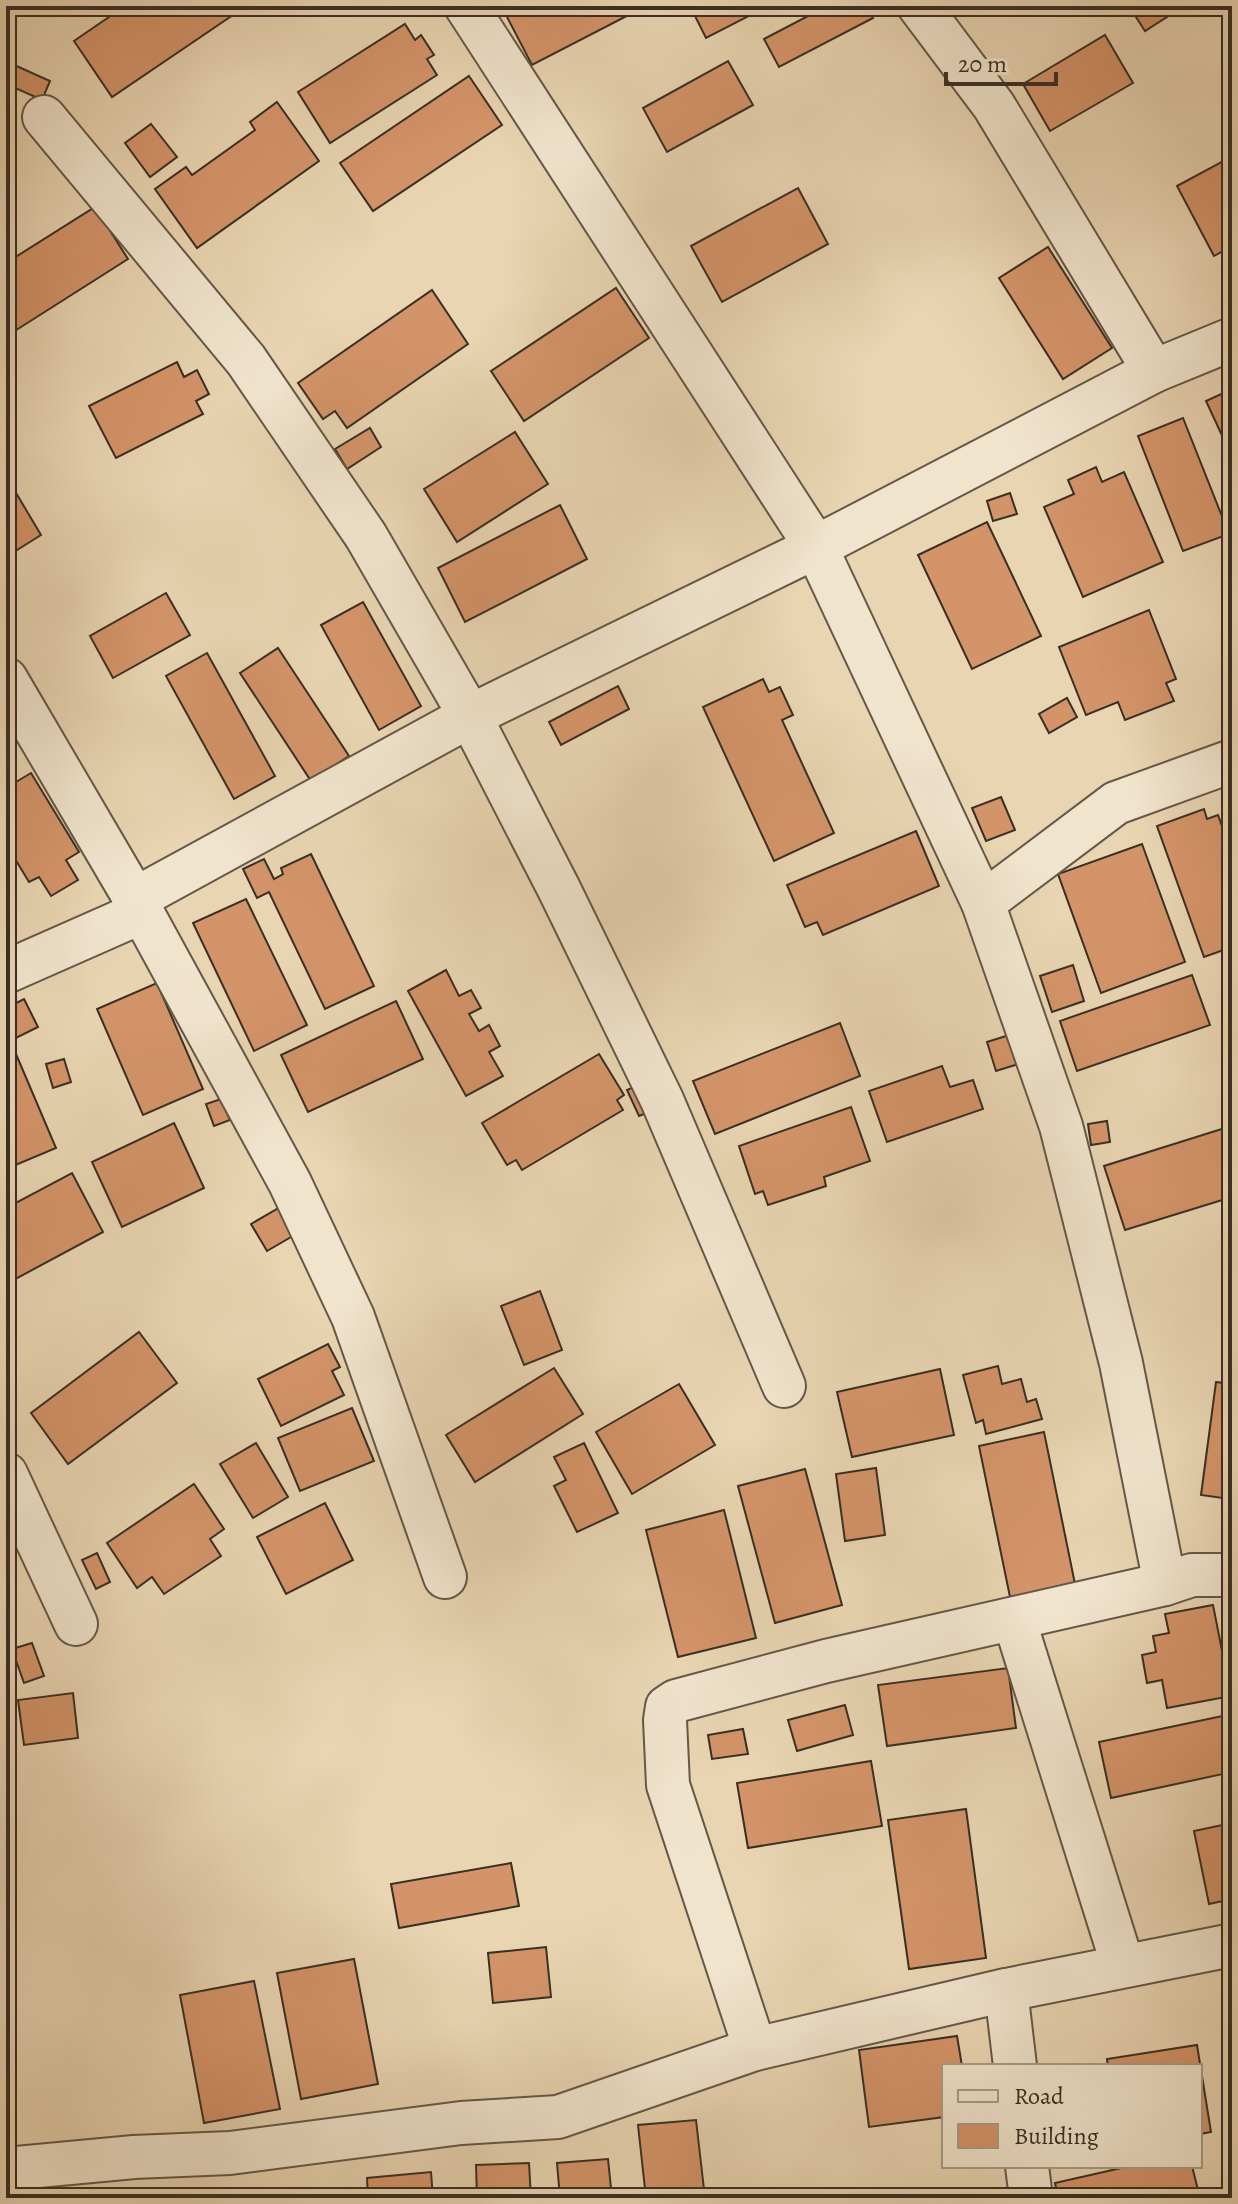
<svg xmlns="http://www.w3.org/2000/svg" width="1238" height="2204" font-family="Alegreya,serif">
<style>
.building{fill:#d49469;stroke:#382f25;stroke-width:2}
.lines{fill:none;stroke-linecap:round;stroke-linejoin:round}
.minor-casing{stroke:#645848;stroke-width:46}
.minor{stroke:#f1e4cd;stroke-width:42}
</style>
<rect width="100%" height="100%" fill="#e9d5b2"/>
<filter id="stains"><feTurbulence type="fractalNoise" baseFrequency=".0025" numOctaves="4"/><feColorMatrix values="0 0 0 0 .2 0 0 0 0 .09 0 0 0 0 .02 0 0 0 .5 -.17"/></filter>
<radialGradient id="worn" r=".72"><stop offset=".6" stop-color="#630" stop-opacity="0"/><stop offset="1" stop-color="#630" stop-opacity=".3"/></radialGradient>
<g class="building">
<path d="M65 6H88L71 16Z"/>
<path d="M125 6H227L233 15 112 97 74 41Z"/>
<path d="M523 6H646L532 65 506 15Z"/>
<path d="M690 6H768L706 38Z"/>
<path d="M827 6H866L873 18 779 67 764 39Z"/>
<path d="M1129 6H1184L1145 31Z"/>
<path d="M405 24 415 40 421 35 434 55 427 59 437 75 330 143 298 92Z"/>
<path d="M1105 35 1133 83 1050 131 1023 84Z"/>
<path d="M728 61 753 105 667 152 643 108Z"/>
<path d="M12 64 50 81 42 100 6 84Z"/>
<path d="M469 76 502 125 373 211 340 163Z"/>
<path d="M277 102 319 161 197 248 155 189 186 167 192 175 255 130 250 122Z"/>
<path d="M151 124 177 157 150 177 125 143Z"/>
<path d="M1227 159 1232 169V246L1214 256 1177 186Z"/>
<path d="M798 188 828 244 722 302 691 246Z"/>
<path d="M95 207 128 259 10 334 6 328V263Z"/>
<path d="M1048 247 1112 348 1063 379 999 278Z"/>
<path d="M616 288 649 338 524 421 491 371Z"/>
<path d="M432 290 468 344 347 428 335 411 323 419 298 383Z"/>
<path d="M177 362 184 377 197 370 209 394 196 401 203 414 116 458 89 406Z"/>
<path d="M1232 389V457L1206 401Z"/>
<path d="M1183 418 1229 534 1183 551 1138 436Z"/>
<path d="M370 428 381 447 347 469 335 449Z"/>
<path d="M515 432 548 484 457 542 424 489Z"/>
<path d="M1096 467 1102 482 1124 472 1163 562 1083 597 1044 507 1074 494 1068 480Z"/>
<path d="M6 476 41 535 6 557Z"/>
<path d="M1010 493 1017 514 993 521 987 501Z"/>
<path d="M560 505 587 559 465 622 438 568Z"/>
<path d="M987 522 1041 636 972 669 918 555Z"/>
<path d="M166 593 190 635 113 678 90 636Z"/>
<path d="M363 602 421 706 379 730 321 625Z"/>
<path d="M1149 610 1176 679 1166 683 1174 701 1125 720 1118 702 1086 715 1059 647Z"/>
<path d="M278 648 349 756 311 781 240 673Z"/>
<path d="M207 653 275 776 234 799 166 676Z"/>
<path d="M763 679 769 692 780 687 793 715 782 720 834 833 774 861 703 707Z"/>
<path d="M618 686 629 709 561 745 549 722Z"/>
<path d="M1067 698 1077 717 1049 733 1039 714Z"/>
<path d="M31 773 79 852 66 860 78 880 51 896 39 877 29 882 6 844V788Z"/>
<path d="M1001 797 1015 830 986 841 972 808Z"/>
<path d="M1204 809 1207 819 1218 815 1232 854V947L1204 957 1157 826Z"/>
<path d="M916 831 939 886 823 935 817 922 805 927 787 885Z"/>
<path d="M1142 844 1185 962 1101 993 1058 874Z"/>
<path d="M311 854 374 986 325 1009 269 892 257 898 243 869 264 859 274 879 283 874 281 868Z"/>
<path d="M246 899 307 1025 254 1051 193 923Z"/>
<path d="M1073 965 1084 1001 1052 1012 1040 976Z"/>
<path d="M446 970 459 996 471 990 481 1008 469 1014 479 1031 489 1025 500 1046 489 1052 503 1076 466 1096 408 991Z"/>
<path d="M1192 975 1210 1025 1077 1071 1060 1021Z"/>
<path d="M157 983 203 1089 143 1115 97 1009Z"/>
<path d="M24 999 38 1027 12 1040 6 1027V1008Z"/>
<path d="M396 1001 423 1059 308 1112 281 1055Z"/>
<path d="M840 1023 860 1076 715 1134 693 1081Z"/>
<path d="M1019 1032 1028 1061 996 1071 987 1042Z"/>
<path d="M13 1047 56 1148 6 1169V1050Z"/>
<path d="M599 1054 624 1095 617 1100 623 1110 522 1170 516 1160 507 1165 482 1123Z"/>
<path d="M64 1059 71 1082 53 1088 46 1064Z"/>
<path d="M942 1066 950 1087 973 1080 983 1109 887 1142 869 1091Z"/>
<path d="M643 1083 654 1110 639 1116 627 1090Z"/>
<path d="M221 1099 230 1120 214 1126 206 1104Z"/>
<path d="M851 1107 870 1161 824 1177 826 1186 768 1205 763 1191 755 1194 739 1146Z"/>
<path d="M1107 1121 1110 1142 1091 1145 1088 1124Z"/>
<path d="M174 1123 204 1188 122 1227 92 1162Z"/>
<path d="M1228 1127 1232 1140V1197L1125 1230 1104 1166Z"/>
<path d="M72 1173 103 1232 6 1284V1208Z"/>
<path d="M282 1206 298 1233 267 1251 251 1224Z"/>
<path d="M540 1291 562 1350 524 1365 501 1306Z"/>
<path d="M139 1332 177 1383 68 1464 31 1413Z"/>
<path d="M328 1344 340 1367 332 1371 344 1395 281 1426 258 1379Z"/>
<path d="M998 1366 1002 1384 1021 1379 1027 1402 1036 1399 1042 1419 986 1434 983 1420 976 1423 963 1375Z"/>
<path d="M554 1368 583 1414 475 1482 446 1435Z"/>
<path d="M940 1369 954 1435 852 1457 837 1392Z"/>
<path d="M1216 1382 1232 1384V1511L1222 1510 1223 1498 1201 1495Z"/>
<path d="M679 1384 715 1445 632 1494 596 1432Z"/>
<path d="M352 1408 374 1461 300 1491 278 1438Z"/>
<path d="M1044 1432 1075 1584 1010 1597 979 1446Z"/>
<path d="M256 1443 288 1497 253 1518 220 1464Z"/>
<path d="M584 1443 618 1513 577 1532 554 1486 566 1480 554 1457Z"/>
<path d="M876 1468 885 1535 845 1541 836 1474Z"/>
<path d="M805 1469 842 1605 775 1623 738 1486Z"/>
<path d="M194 1484 224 1529 210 1539 221 1556 164 1594 152 1577 137 1588 107 1543Z"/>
<path d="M325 1503 353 1560 286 1594 257 1537Z"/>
<path d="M724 1510 756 1638 678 1657 646 1530Z"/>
<path d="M97 1553 110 1582 96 1589 82 1560Z"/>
<path d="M1213 1605 1231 1696 1167 1708 1162 1680 1147 1683 1142 1655 1156 1652 1153 1636 1169 1633 1165 1614Z"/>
<path d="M32 1643 44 1676 24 1683 12 1649Z"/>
<path d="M1008 1668 1016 1728 887 1746 878 1685Z"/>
<path d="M73 1693 78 1738 24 1745 18 1700Z"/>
<path d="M845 1705 853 1735 797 1751 788 1720Z"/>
<path d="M1232 1714V1772L1111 1798 1099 1742Z"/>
<path d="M743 1729 748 1754 712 1759 708 1735Z"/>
<path d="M871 1761 882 1826 748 1848 737 1783Z"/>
<path d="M966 1809 986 1958 909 1969 888 1820Z"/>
<path d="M1232 1823V1899L1209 1904 1194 1831Z"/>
<path d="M511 1863 519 1906 399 1928 391 1884Z"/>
<path d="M546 1947 551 1997 493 2003 488 1953Z"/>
<path d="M354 1959 378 2084 301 2099 277 1973Z"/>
<path d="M254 1981 280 2109 204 2123 180 1995Z"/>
<path d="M957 2036 962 2066H944V2117L869 2127 859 2050Z"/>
<path d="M1197 2045 1211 2132 1200 2134V2066H1108L1107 2059Z"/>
<path d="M696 2120 705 2198H646L638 2125Z"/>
<path d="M608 2159 612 2198H560L557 2163Z"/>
<path d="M529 2163 531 2198H477L476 2165Z"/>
<path d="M1130 2166H1192L1200 2198H1058L1055 2183Z"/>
<path d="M431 2172 433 2198H368L367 2178Z"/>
<path d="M194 2193V2198H144V2196Z"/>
<path d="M300 2193 301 2198H239V2196Z"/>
</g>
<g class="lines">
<g class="minor-casing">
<g id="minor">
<path d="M466 6 816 547 983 903 1061 1126 1121 1363 1165 1584"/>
<path d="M919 6 994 106 1154 371"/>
<path d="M44 117 246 360 366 536 470 716 559 889 662 1100 784 1386"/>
<path d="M6 679 135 899"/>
<path d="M983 903 1116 803 1232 761"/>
<path d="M142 912 290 1183 353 1317 445 1577"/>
<path d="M6 972 142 912 135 899 470 716 816 547 1154 371 1232 339"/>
<path d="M6 1474 76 1624"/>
<path d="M1014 1619 1123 1966"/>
<path d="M1006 1990 1015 2066"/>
<path d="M755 2049 668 1785 665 1720 667 1707 676 1701 826 1661 1165 1584 1192 1575H1232"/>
<path d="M1027 2166 1031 2198"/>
<path d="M6 2169 134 2157 230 2153 461 2123 558 2117 755 2049 1006 1990 1232 1945"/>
</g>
</g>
<use href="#minor" class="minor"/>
</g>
<rect width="1238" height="2204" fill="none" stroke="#e9d5b2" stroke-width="32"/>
<rect x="8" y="8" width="1222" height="2188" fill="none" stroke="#382f25" stroke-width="4"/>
<rect x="16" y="16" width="1206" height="2172" fill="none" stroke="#382f25" stroke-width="2"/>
<rect x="942" y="2064" width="260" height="104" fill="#f1e4cd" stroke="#a79c8a" stroke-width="2"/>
<rect x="958" y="2090" width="40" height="12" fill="#f1e4cd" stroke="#a79c8a" stroke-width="2"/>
<text x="1014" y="2104" font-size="24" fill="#382f25">Road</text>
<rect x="958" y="2124" width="40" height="24" fill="#d49469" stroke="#a79c8a" stroke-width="2"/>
<text x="1014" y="2144" font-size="24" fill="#382f25">Building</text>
<path d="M946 72v12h110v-12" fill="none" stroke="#382f25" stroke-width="4"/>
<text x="958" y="72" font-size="24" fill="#382f25" stroke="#f1e4cd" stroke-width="6" paint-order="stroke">20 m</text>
<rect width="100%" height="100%" filter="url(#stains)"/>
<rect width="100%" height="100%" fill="url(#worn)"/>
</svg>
